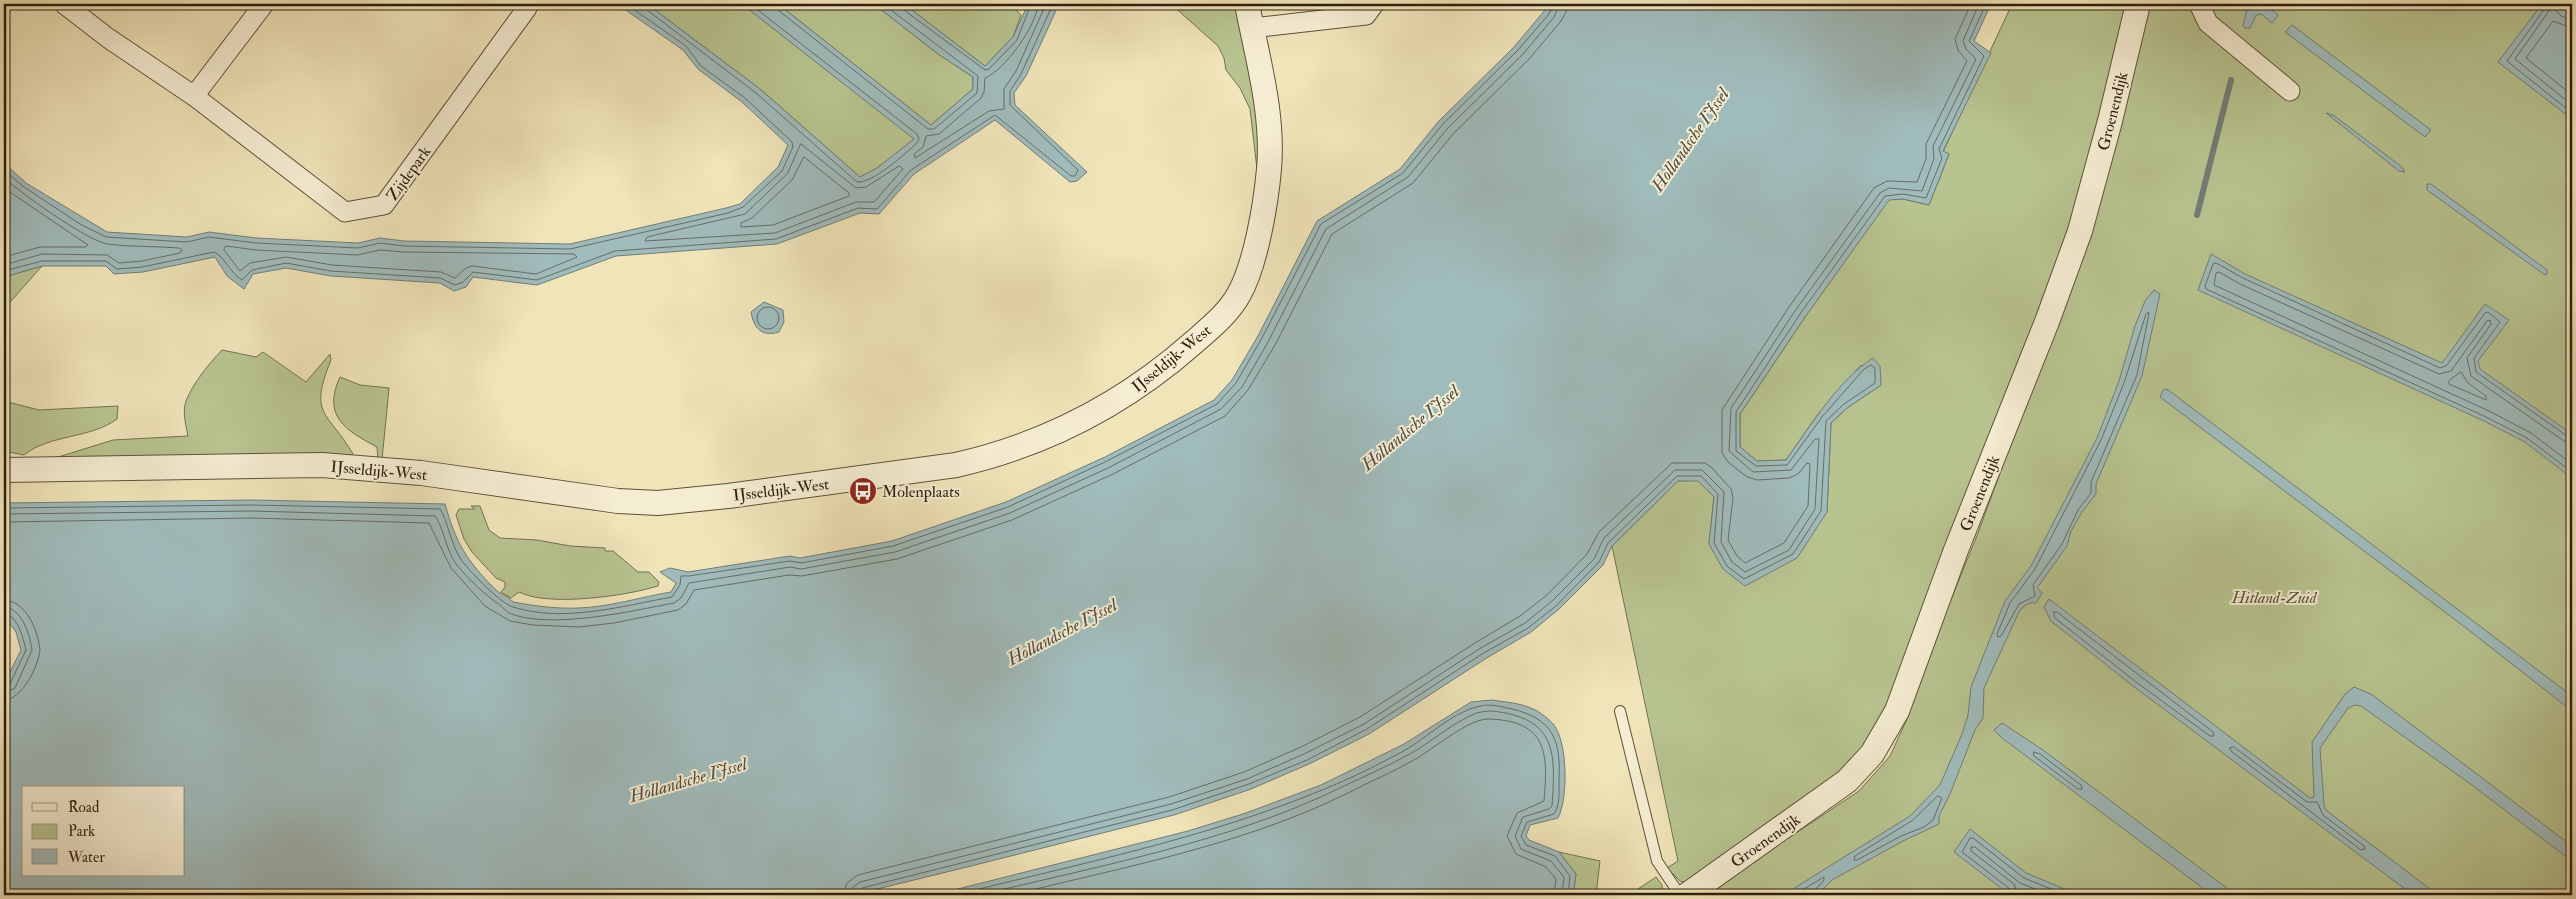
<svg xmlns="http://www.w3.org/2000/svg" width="2576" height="899" font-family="'IM FELL Double Pica',serif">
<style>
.green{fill:#b8c490;stroke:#727250}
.water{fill:#a0bbbb;stroke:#727d76;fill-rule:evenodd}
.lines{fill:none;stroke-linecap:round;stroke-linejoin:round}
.shore{stroke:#666d65;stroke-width:1}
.stream{stroke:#727d76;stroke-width:6}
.service-casing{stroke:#5e503a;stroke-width:12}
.minor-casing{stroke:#5e503a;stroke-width:21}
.tertiary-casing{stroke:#5e503a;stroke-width:26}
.service{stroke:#f5edd2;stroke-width:10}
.minor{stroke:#f5edd2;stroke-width:19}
.tertiary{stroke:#f5edd2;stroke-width:24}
.labels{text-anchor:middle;stroke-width:4;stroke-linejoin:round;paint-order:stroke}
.street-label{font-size:16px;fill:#2d1f0f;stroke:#f5edd2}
.poi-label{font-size:16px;fill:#2d1f0f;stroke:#f5edd2;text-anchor:start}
.park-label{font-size:16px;font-style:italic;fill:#575136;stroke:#f5edd2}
.water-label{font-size:18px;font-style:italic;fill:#504e43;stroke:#f5edd2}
</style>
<rect width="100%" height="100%" fill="#f0e4b9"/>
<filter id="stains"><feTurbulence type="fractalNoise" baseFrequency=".004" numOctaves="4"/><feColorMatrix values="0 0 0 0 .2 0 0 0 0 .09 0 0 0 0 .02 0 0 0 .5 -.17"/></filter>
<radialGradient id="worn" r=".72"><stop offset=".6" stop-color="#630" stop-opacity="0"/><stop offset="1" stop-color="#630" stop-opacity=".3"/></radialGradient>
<g class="green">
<path d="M647 4H742L915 139 877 168 860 177 760 89Z"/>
<path d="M778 4H874L938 54 973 77V89L931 125Z"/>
<path d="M904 4H1011L1021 15 1013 37 985 66Z"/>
<path d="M1171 4H1235C1246 62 1263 118 1258 178L1250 109 1240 88 1226 70 1224 58 1218 46Z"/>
<path d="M2012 4H2131L2086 185 1889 708 1853 766 1689 881 1681 882 1667 868 1678 861 1612 546 1678 481 1698 480 1714 497 1709 544 1827 512 1831 423 1847 408 1881 385 1861 365 1818 414 1786 460 1757 461 1740 447V414L1805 317 1889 199H1903L1929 205 1949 154 1943 152Z"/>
<path d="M2149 4H2572V895H1703L1859 791 1890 756 1908 717 1946 612 1978 533 2086 238Z"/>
<path d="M42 266 4 309V277Z"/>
<path d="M222 350 256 357 263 352 306 382 330 354 331 360C308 416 327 410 353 454L351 457 55 458 113 440 188 436C186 425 182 412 186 401 193 383 209 364 222 350Z"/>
<path d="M340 377 360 385 389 388 382 460 378 459 377 447C345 430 322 416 340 377Z"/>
<path d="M4 401 39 410 118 406 117 419C90 439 50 434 24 455L4 451Z"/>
<path d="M471 506H480L489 530 500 538 537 540 570 546 605 548V551H613L638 572H649L659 582 658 586C626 596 548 607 519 592L511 598 501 592 505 587V582L496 578 472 552 464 539 456 515 459 509H475Z"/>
<path d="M1559 852 1600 861 1596 895H1573L1576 874Z"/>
<path d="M1656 877 1662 885 1663 895H1629Z"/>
</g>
<g class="water">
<path d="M617 4H647L760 89 860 177 877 168 914 139 742 4H778L931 125 973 89V77L938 54 874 4H904L985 66 1013 37 1028 4H1059L1026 76 1014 93 1015 105 1087 172 1077 181 1070 182 995 120 914 174 879 214 860 213 777 244 616 256 537 285 473 277 466 287 454 291 440 283 331 276 286 268 253 274 244 289 227 276 215 257 143 272 114 274 106 266H42L4 277V163L26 183 107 232 187 237 209 232 256 238 358 243 380 238 404 241 570 244 726 208 740 204 778 167 788 145 742 102 698 69 683 50Z"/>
<path d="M1550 4H1991L1974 41 1991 53 1943 151 1949 154 1929 205 1903 199 1889 200 1805 317 1740 414V447L1757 461 1786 460C1809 428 1839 379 1873 358L1880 366 1881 385 1847 408 1831 423 1827 512 1797 558 1745 586 1723 569 1709 544 1714 497 1698 481H1678L1612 546 1603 565 1559 609 1531 632 1485 659 1369 734 1309 764 1251 789 1174 815 971 866 853 895H4V684L21 650 16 632 4 616V503L251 500 445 504C456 543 466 560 495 589 501 595 509 596 513 602 535 606 557 609 579 608 610 607 641 597 671 592L676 583 660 572 670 568 688 572 790 556 800 558 892 541 1006 502 1105 457 1214 400 1232 380 1258 336 1317 221 1400 169 1438 122 1514 47ZM24 788H184V875H24Z"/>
<path d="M2248 4H2264L2278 15 2272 23 2261 14 2256 15 2250 28H2245L2243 26Z"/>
<path d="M2534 4H2563L2572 10V119L2498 62 2539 8Z"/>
<path d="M2292 25 2431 130 2425 137 2285 32Z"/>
<path d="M2326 113 2333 115 2402 167 2405 172 2399 171Z"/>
<path d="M2427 184H2431L2547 270V274L2545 275 2427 190Z"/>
<path d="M2211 254 2245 274 2442 363 2485 304 2509 320 2478 361 2480 369 2572 434V478L2525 442 2484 421 2198 290Z"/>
<path d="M2154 290 2160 294 2142 376 2096 484V494L2082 512 2071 531 2067 546 2037 588 2042 593 2036 603C2028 602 2023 606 2019 612L1984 688 1983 718 1975 730 1950 794 1939 816V824L1903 841 1832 880 1817 895H1786L1796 887 1910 816 1940 785 1962 734 1968 715 1971 687 2005 601 2031 566 2097 438 2119 381 2135 326 2145 301Z"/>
<path d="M764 302 783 310 784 322 779 332C762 337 754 329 751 312Z"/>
<path d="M2167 389 2572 696V711L2466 628 2160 397 2163 390Z"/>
<path d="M2049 599 2310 798 2314 797 2312 742 2345 694 2354 687 2371 694 2572 846V861L2469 783 2361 706 2355 705 2348 708 2320 748 2324 806 2327 811 2438 895H2413L2133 686 2051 621 2044 607Z"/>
<path d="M1492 700C1504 702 1521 703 1533 709 1539 711 1550 720 1554 725 1568 744 1568 799 1558 818L1530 825 1526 836 1529 840 1559 852 1576 874 1573 895H934L1188 831 1246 813 1321 785 1404 744 1471 702Z"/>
<path d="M2002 723 2043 750 2236 895H2212L2002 738 1994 730Z"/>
<path d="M1970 829 2026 873 2079 895H2010L1954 852Z"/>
</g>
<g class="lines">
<g class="shore">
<path d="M644 4 647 10 756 93 857 182C872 184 906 153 917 143L919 139 917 134 750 4"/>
<path d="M776 4 778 10 928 129H934L977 93 978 76 883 4"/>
<path d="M901 4 904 10 985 70 989 69 1017 40 1031 4"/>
<path d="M1038 4C1037 25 1005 70 985 78L984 92 981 98 939 134 926 136 923 147 914 154 915 158 989 111 1004 109V89L1016 71 1046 4"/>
<path d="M2542 4 2543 11 2507 61 2572 113"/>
<path d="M2572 20 2561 16 2554 8H2551L2515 59 2572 105"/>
<path d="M2572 28 2553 21 2526 58 2572 95"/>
<path d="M801 144 856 188 866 187 899 166 903 169 874 202H856L775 233 645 241 647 237 745 214 787 174Z"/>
<path d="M804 157 849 193V196L773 225 741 227V223L752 218 792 180Z"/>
<path d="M4 170 24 187 80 224 106 237 187 242 209 237 256 243 358 248 380 243 404 246 570 249 728 213 743 207 782 171 793 147 792 142 745 98 701 66 686 46 626 4"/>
<path d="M4 178C21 193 86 240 107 244 130 247 155 246 179 248L182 250 180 253 142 261 119 263 107 255 42 254 4 265"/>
<path d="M4 188 88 245 85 247H40L4 257"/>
<path d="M226 246 256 250 357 255 380 250 404 252 574 254 577 257 536 274 472 266 466 268 455 278 441 272 332 265 286 257 250 263 240 271 224 250Z"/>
<path d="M4 271 42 261H106L117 269 142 267 214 252C224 256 230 273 242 280L252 270 286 263 331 271 440 278 455 285 463 282 473 272 537 280 615 251 776 239 858 208 877 209 911 170 995 115 1071 176H1075L1078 170 1010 105V91L1021 74 1053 4"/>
<circle cx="768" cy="318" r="11"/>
<path d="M2149 313 2137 375 2091 482V493L2078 510 2062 544 2033 585 2035 596 2019 604 2001 636 1998 637 1997 634 2010 603 2035 569 2101 440 2124 383 2146 314Z"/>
<path d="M2461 372 2468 383 2486 396V400L2449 384V381Z"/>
<path d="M2572 437 2567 436 2476 372 2474 358 2500 322 2488 312 2485 313 2446 366 2440 368 2243 278 2216 263 2213 264 2205 286 2206 289 2486 417 2527 438 2572 472"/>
<path d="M2572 444 2564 441 2471 376 2467 358 2491 324 2490 320 2487 321 2451 371 2439 374 2240 284 2219 272 2216 273 2214 285 2489 411 2531 433 2572 464"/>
<path d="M4 508 251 505 440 509C447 519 451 544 460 558 468 570 501 604 513 607 564 623 622 606 672 597L680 585 681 576H689L790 561 801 563 893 546 1008 507 1107 461 1217 404 1236 383 1262 338 1321 224 1403 173 1442 125 1518 50 1549 14 1554 4"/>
<path d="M4 514 251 511 435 516C443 526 446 550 456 564 469 580 484 594 500 605 503 607 505 611 509 613 549 630 632 611 674 603L681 598 689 583 790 567 801 569 895 552 1010 513 1110 467 1221 409 1242 387 1268 342 1326 229 1408 177 1447 129 1523 54 1554 17 1560 4"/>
<path d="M4 522 251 518 429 523 451 568 485 606 510 621 533 625 579 627 614 623 678 610 686 604 694 590 789 575 802 576 897 559 1012 520 1113 474 1225 416 1248 390 1275 345 1332 234 1413 183 1453 134 1529 59 1561 21 1566 12 1568 4"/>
<path d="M4 600C27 601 38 631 40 650 38 667 22 700 4 700"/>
<path d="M4 607C22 608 30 635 32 650L15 688 4 693"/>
<path d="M2054 612H2057L2213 732 2214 736H2210L2136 682 2055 618Z"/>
<path d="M4 613C18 615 23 638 26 650L10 684 4 687"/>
<path d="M2234 747 2307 802H2317L2323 815 2364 846 2365 849 2361 850 2231 751 2230 748Z"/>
<path d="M2034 752 2040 754 2081 785 2082 789H2078L2034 756Z"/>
<path d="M1938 796 1942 798 1933 820 1924 827 1901 836 1857 860H1854L1855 856 1913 820Z"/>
<path d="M843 895 847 883 858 875 1169 797 1244 772 1301 747 1360 717 1475 643 1520 616 1547 595 1587 554 1599 532 1672 463H1705L1712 468 1731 489 1733 498 1728 540 1737 556 1745 563 1784 543 1808 506 1810 464 1807 463 1798 474 1789 478 1757 480 1747 477 1728 462 1722 453V410L1789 307 1874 188 1887 181 1917 182 1926 159V144L1967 61 1958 50 1955 39 1971 4"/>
<path d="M851 895 853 887 860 882 1171 804 1247 779 1304 754 1364 724 1479 649 1525 623 1552 601 1594 559 1604 538 1675 470H1702L1724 492 1721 542 1732 562 1745 572 1789 550 1815 509 1819 439H1815L1791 470 1753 472 1729 451 1731 408 1795 311 1880 193 1889 188 1922 191 1934 159 1933 146 1976 59 1966 49 1963 41 1979 4"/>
<path d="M857 895 862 888 1172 810 1249 784 1307 760 1367 729 1482 654 1528 628 1556 606 1599 562 1608 543 1677 476H1701L1718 494 1714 543 1727 566 1744 579 1793 554 1821 511 1826 421 1844 404 1875 383V368L1871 365 1864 369 1822 417 1787 465 1756 466 1736 451V412L1800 314 1885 196 1903 194 1926 198 1942 158 1939 149 1984 56 1969 41 1986 4"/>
<path d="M955 895C1078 864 1204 839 1322 790 1350 779 1380 764 1407 749 1432 734 1459 706 1489 705 1497 705 1505 708 1512 709 1554 719 1561 741 1559 781 1559 793 1560 805 1554 814L1527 822 1521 836 1526 845 1555 856 1570 876 1568 895"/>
<path d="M980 895C1098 866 1233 841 1342 787 1365 776 1388 766 1410 754 1431 742 1451 724 1474 714 1478 712 1487 711 1492 711 1556 718 1556 751 1552 806L1549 809 1523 817 1515 836 1521 849 1551 861 1564 877 1562 895"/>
<path d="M1011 895C1124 867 1243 845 1348 793 1369 782 1391 773 1412 761 1433 750 1469 717 1491 719 1548 722 1548 754 1544 801L1517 813 1507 836 1516 854 1546 867 1556 879 1554 895"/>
<path d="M1794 895 1824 877V880L1815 890 1814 895"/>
<path d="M2012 895 2010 889 1962 852 1970 838H1973L2024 878 2066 895"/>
<path d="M2018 895 2014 884 1971 851V847H1975L2020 883 2050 895"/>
</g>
<path class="stream" d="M2197 215 2231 80"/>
<g class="service-casing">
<path id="service" d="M1620 711 1657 861 1680 895"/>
</g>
<g class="minor-casing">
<g id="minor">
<path d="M64 4 108 38 194 96 345 212 384 205 527 8 522 4"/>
<path d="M2199 4 2208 23 2290 91"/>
<path d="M1252 28 1366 15 1374 4"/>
<path d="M194 96 264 4"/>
</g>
</g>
<g class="tertiary-casing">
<g id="tertiary">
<path d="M4 470 322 465 421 473 618 501 658 503 728 496 956 465C1044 445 1125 403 1193 343 1209 329 1229 313 1239 294 1256 264 1266 203 1269 169 1274 114 1257 57 1247 4"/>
<path d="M1687 895 1847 781 1872 754 1897 711 1956 550 2048 319 2080 231 2110 121 2138 4"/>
</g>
</g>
<use href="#service" class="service"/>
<use href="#minor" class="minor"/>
<use href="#tertiary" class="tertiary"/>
</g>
<defs>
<g id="bus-disc" transform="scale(1.4375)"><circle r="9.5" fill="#8f2418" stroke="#f5edd2"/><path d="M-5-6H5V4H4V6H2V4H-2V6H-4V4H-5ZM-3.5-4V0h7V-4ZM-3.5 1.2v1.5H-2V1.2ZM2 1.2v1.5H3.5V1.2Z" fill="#fff"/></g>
</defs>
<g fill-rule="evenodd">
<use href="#bus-disc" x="863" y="491"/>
</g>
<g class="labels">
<g class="street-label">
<text transform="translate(2112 111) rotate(-76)" y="6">Groenendijk</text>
<text transform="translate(408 173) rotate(-54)" y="6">Zijdepark</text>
<text transform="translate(1171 358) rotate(-39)" y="6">IJsseldijk-West</text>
<text transform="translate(379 470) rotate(5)" y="6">IJsseldijk-West</text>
<text transform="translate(781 489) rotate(-7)" y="6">IJsseldijk-West</text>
<text transform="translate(1979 493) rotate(-68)" y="6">Groenendijk</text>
<text transform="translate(1765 840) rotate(-35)" y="6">Groenendijk</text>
</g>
<g class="poi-label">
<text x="882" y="497">Molenplaats</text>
</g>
<g class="park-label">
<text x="2274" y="603">Hitland-Zuid</text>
</g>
<g class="water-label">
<text transform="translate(1690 140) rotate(-55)" y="6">Hollandsche IJssel</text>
<text transform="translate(1410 428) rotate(-40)" y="6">Hollandsche IJssel</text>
<text transform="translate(1062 632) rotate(-28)" y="6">Hollandsche IJssel</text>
<text transform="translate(688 780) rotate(-16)" y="6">Hollandsche IJssel</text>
</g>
</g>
<rect width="2576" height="899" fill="none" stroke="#f0e4b9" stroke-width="20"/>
<rect x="5" y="5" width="2566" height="889" fill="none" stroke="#2d1f0f" stroke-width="2.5"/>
<rect x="10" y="10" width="2556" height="879" fill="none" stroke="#2d1f0f"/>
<rect x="22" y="786" width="162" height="90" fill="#f5edd2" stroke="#a59b84"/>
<rect x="32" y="803" width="25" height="8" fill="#f5edd2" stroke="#a59b84"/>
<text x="68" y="812" font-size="15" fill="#2d1f0f">Road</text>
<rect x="32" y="824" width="25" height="15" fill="#b8c490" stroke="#a59b84"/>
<text x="68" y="836" font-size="15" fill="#2d1f0f">Park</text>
<rect x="32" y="849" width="25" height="15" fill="#a0bbbb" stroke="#a59b84"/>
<text x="68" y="862" font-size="15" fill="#2d1f0f">Water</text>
<rect width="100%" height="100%" filter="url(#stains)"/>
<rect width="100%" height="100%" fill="url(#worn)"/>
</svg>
